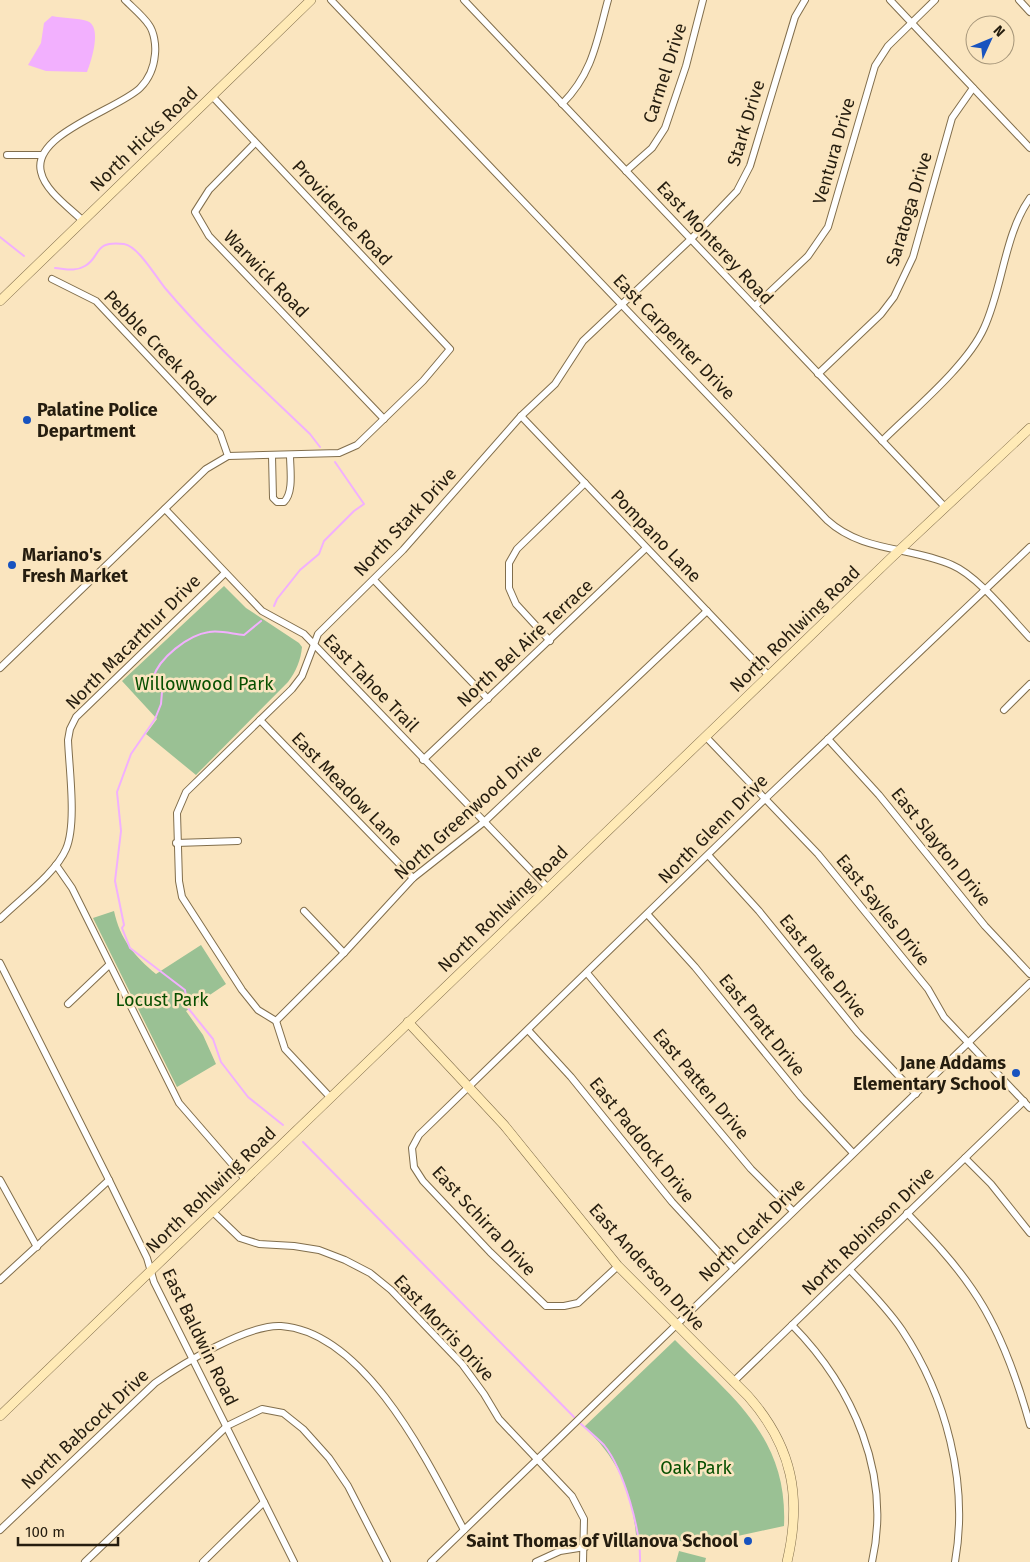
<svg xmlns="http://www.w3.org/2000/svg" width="1030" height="1562" font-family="'Fira Sans',sans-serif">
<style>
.green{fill:#9ac194}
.water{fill:#f2b0fe}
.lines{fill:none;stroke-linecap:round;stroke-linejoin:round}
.stream{stroke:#f2b0fe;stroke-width:2}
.street-casing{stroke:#816e4c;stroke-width:8}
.secondary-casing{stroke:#816e4c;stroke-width:10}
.street{stroke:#fff;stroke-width:6}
.secondary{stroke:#ffeab6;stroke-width:9}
.poi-dot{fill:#1853bf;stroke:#fae5bf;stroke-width:2}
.labels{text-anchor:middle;stroke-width:5;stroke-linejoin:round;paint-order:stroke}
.street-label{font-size:18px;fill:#251d0f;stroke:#fae5bf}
.poi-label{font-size:18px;font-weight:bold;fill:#251d0f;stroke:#fae5bf;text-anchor:start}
.park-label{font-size:18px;fill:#074f00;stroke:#fae5bf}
</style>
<rect width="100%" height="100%" fill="#fae5bf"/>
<g class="green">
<path d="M224 586 246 608 299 643 302 647C301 659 296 672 288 682L196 775 146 734 157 719 122 681Z"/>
<path d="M114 911C120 939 134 956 156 974L201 945 226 984 186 1011 203 1035 216 1064 177 1087 93 918Z"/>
<path d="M675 1340C733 1398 788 1437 784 1526L701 1544 636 1535C632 1491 617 1457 584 1427Z"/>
<path d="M679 1551 706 1558 705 1562H676Z"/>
</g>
<path class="water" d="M52 16C61 18 79 18 87 21 103 26 91 62 87 72L46 71 28 65 41 43 44 23Z"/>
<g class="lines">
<g class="stream">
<path d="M0 237 24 256"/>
<path d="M55 268C66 269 75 272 85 266 101 257 93 240 124 244 138 246 156 277 165 288 209 340 261 387 310 434L320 447"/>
<path d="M274 606 277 599 300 570 319 554 324 541 354 511 364 504 335 462"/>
<path d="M261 621 244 635C233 634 220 630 209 632 188 635 159 658 153 678L162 692 161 704 155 719 131 754 117 792 121 831 115 881 124 925 122 928 130 948 185 990 188 1008 213 1039 221 1062 248 1097 283 1125"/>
<path d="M303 1142 574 1417"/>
<path d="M581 1424C589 1431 597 1438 604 1445 624 1470 641 1531 640 1562"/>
</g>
<g class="street-casing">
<g id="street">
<path d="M331 0 827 520C863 553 910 546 952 565 978 576 1010 617 1030 638"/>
<path d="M464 0 945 507"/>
<path d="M890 0 1030 148"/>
<path d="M1019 0 1030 12"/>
<path d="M562 104C593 73 597 40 608 0"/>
<path d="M255 143 209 190 195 212 209 236 384 419"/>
<path d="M7 155H42"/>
<path d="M626 171 652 148 665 128 686 66 703 0"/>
<path d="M83 221C70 208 45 191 41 172 31 134 119 109 140 88 150 78 154 67 155 54 156 45 154 32 149 25 143 16 133 8 125 0"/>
<path d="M52 279 96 301 220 433 228 456"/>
<path d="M755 306 808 256 828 227 875 66 888 46 935 0"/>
<path d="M818 374 881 314 894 297 913 257 952 118 973 88"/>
<path d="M521 416 769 676"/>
<path d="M882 441C912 411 967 366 984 328 1003 287 1004 235 1030 198"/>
<path d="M272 456 273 498 277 502H284C294 492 290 469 290 455"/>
<path d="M165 509 262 611 304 634 548 888"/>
<path d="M374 580 488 699"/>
<path d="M550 641 516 604 509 588V563L517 549 585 483"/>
<path d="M0 668 206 469 228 456 339 453 357 445 423 381 450 349 212 96"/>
<path d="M1004 710 1030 684"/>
<path d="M260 720 413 878"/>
<path d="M706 737 818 854 928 989 944 1017 1030 1108"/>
<path d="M828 739 879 795 985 926 1030 974"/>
<path d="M423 760 646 548"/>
<path d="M176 843 238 841"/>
<path d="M709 856 759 911 858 1033 916 1094"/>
<path d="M56 865 72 888 179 1103 245 1179"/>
<path d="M304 911 344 953"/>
<path d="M648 915 695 967 801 1097 853 1153"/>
<path d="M0 919C19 900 56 873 66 849 77 824 69 768 68 740L70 729 76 717 225 573"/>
<path d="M0 963 109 1180 147 1258 154 1282 294 1562"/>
<path d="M587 973 751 1169 793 1211"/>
<path d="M68 1004 109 965"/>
<path d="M276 1021 344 953 413 878 484 822 707 611"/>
<path d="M528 1030 571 1077 672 1202 734 1269"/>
<path d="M330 1097 285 1049 276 1021 258 1010 242 990 182 897 179 881 177 813 186 792 292 689 302 676 318 634 403 550 521 416 555 384 583 341 691 239 737 191 750 166 795 17 805 0"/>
<path d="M965 1158 991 1184 1030 1233"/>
<path d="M0 1180 37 1247"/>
<path d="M213 1212 240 1238 259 1244 294 1246 319 1250 345 1260 370 1273 391 1290 462 1364 484 1394 499 1419 572 1496 584 1519 583 1562"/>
<path d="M907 1213C930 1237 953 1261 972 1289 1000 1329 1017 1378 1030 1425"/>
<path d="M618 1266 578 1303 564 1306H546L490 1252 423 1181 414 1167 412 1148 419 1135 766 798 1030 547"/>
<path d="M850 1270C868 1289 887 1308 902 1330 946 1396 969 1483 955 1562"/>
<path d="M0 1280 109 1180"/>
<path d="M792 1325C853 1387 892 1474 872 1562"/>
<path d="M733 1382 1024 1101"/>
<path d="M0 1530 155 1383C182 1364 248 1324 281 1326 366 1332 429 1464 464 1530"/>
<path d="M85 1562 227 1426 262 1409 283 1413 303 1429 329 1458 348 1486 387 1562"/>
<path d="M203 1562 264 1502"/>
<path d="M431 1562 1030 983"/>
<path d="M536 1562 560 1551 585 1547"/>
</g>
</g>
<g class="secondary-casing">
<g id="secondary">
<path d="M0 301 311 0"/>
<path d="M408 1022 504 1125 618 1266 748 1396C793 1447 802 1498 787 1562"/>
<path d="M0 1416 890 559 1030 428"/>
</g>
</g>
<use href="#street" class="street"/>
<use href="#secondary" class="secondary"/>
</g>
<g class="poi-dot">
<circle cx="27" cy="420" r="5"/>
<circle cx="12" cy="565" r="5"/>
<circle cx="1016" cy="1073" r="5"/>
<circle cx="748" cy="1541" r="5"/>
</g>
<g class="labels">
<g class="street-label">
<text transform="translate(665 73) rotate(-72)" y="6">Carmel Drive</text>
<text transform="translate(746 123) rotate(-73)" y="6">Stark Drive</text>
<text transform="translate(144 139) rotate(-44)" y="6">North Hicks Road</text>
<text transform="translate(834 151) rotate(-74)" y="6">Ventura Drive</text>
<text transform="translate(909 209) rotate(-73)" y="6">Saratoga Drive</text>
<text transform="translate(342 213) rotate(47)" y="6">Providence Road</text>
<text transform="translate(715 243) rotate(47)" y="6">East Monterey Road</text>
<text transform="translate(266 274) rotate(46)" y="6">Warwick Road</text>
<text transform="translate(674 337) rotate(46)" y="6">East Carpenter Drive</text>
<text transform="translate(160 348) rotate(46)" y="6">Pebble Creek Road</text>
<text transform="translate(405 522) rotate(-47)" y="6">North Stark Drive</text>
<text transform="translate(656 536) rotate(46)" y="6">Pompano Lane</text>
<text transform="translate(795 629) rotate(-44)" y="6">North Rohlwing Road</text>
<text transform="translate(133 642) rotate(-45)" y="6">North Macarthur Drive</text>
<text transform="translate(525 643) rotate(-43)" y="6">North Bel Aire Terrace</text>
<text transform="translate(371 683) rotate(46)" y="6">East Tahoe Trail</text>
<text transform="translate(347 789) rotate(46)" y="6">East Meadow Lane</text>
<text transform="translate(468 812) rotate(-42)" y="6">North Greenwood Drive</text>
<text transform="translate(713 829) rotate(-45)" y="6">North Glenn Drive</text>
<text transform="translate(941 847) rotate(51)" y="6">East Slayton Drive</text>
<text transform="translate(503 909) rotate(-44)" y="6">North Rohlwing Road</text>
<text transform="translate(883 910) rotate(51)" y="6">East Sayles Drive</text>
<text transform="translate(823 966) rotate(51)" y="6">East Plate Drive</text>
<text transform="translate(762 1025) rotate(51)" y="6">East Pratt Drive</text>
<text transform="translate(701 1084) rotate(50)" y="6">East Patten Drive</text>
<text transform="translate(642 1140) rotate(51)" y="6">East Paddock Drive</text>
<text transform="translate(211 1190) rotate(-44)" y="6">North Rohlwing Road</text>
<text transform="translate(484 1221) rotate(47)" y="6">East Schirra Drive</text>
<text transform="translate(752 1230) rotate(-44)" y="6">North Clark Drive</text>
<text transform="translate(868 1231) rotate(-44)" y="6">North Robinson Drive</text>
<text transform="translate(647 1267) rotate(48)" y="6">East Anderson Drive</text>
<text transform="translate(444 1328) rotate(47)" y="6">East Morris Drive</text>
<text transform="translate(200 1337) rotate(64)" y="6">East Baldwin Road</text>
<text transform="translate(85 1429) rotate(-43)" y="6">North Babcock Drive</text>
</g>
<g class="poi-label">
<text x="37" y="416">Palatine Police<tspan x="37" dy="21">Department</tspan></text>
<text x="22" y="561">Mariano's<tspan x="22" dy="21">Fresh Market</tspan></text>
<text x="1006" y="1069" text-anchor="end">Jane Addams<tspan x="1006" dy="21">Elementary School</tspan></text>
<text x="738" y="1547" text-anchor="end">Saint Thomas of Villanova School</text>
</g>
<g class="park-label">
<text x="204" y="690">Willowwood Park</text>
<text x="162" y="1006">Locust Park</text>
<text x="696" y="1474">Oak Park</text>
</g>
</g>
<g transform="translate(990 40) rotate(46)"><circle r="24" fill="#fae5bf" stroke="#a59579"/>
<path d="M0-4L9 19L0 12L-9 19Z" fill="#1853bf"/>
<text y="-8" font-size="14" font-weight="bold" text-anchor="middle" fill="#251d0f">N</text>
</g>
<path d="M18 1537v8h100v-8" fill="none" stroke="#251d0f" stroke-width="2.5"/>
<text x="25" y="1537" font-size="15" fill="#251d0f" stroke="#fae5bf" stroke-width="4" paint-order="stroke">100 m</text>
</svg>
